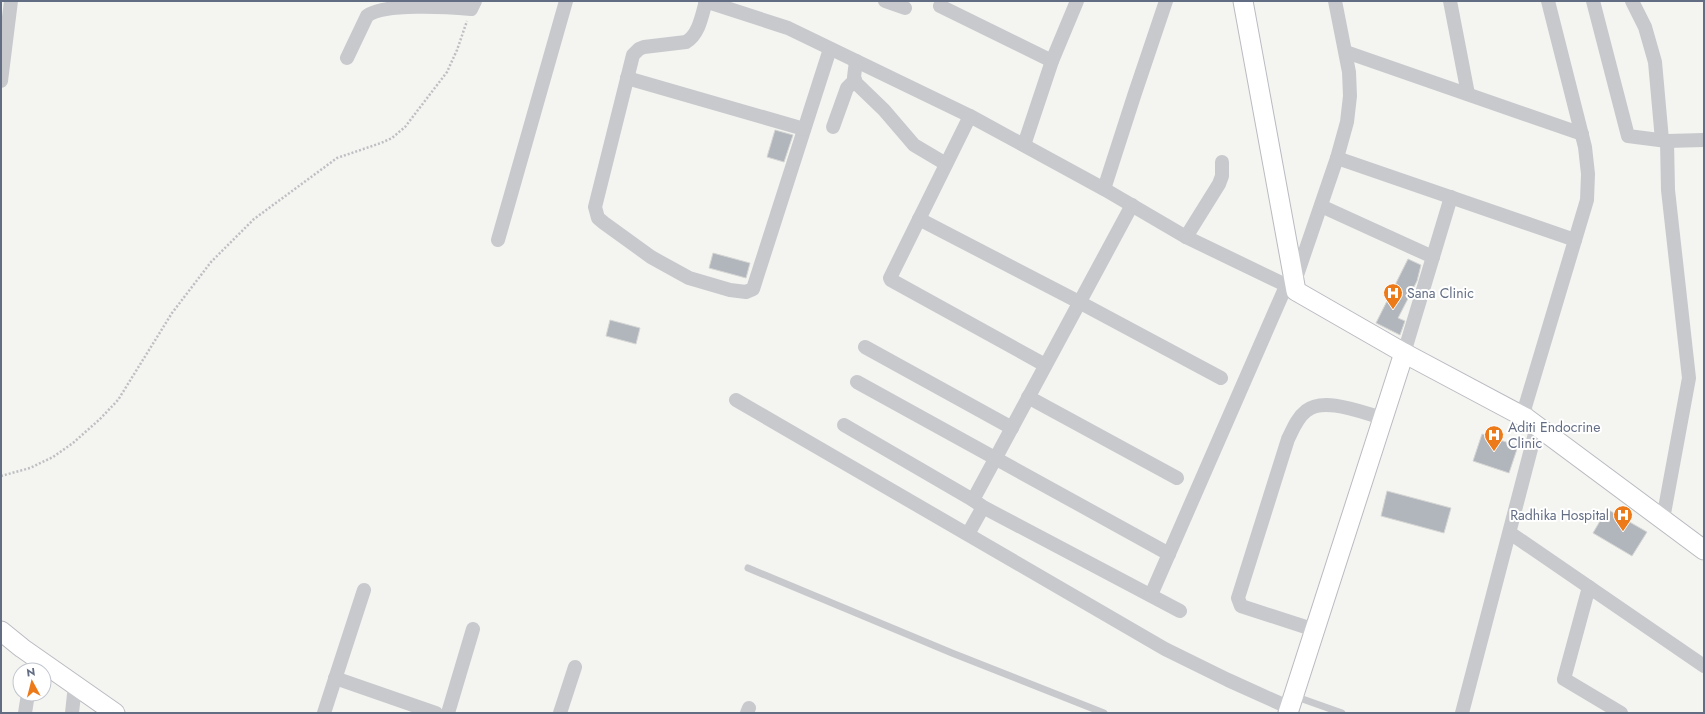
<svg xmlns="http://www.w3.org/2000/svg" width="1705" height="714" font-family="Jost,sans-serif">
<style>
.building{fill:#b1b6bd;stroke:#d5d6d3}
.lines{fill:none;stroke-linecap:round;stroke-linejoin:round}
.secondary-casing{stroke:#b9bbc1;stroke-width:21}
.path{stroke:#bebfc2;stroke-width:2.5;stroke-dasharray:2 2;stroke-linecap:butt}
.lane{stroke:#c7c9cd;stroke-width:7}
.street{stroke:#c7c9cd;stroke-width:14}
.secondary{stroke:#fff;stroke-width:19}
.labels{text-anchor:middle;stroke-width:4;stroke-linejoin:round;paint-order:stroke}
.poi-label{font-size:14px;fill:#626d84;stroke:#fff;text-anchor:start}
</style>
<rect width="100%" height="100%" fill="#f4f5f1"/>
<g class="building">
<path d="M775 130 793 135 784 162 767 157Z"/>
<path d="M713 253 750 263 746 278 709 268Z"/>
<path d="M1408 259 1421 265 1417 281 1398 318 1405 321 1400 335 1376 323Z"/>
<path d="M610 320 640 328 636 344 606 336Z"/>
<path d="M1482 434 1518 446 1509 473 1473 461Z"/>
<path d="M1387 491 1451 508 1444 533 1381 516Z"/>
<path d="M1607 509 1647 532 1632 556 1593 533Z"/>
</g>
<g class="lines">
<g class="secondary-casing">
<g id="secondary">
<path d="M1243 1 1296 291 1404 353 1526 418 1704 550"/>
<path d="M1 631 22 648 115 713"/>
<path d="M1288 713 1404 353"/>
</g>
</g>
<path class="path" d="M1 476 30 468 53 457 73 443 100 419 118 400 172 313 211 262 254 219 337 158 381 143 392 138 405 127 447 72 457 50 467 21"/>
<g class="lane">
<path d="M748 568 952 653 1104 713"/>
<path d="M1294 696 1342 713"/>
</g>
<g class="street">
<path d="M705 1 788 28 970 116 1104 189 1186 237 1294 289"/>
<path d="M706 1C702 15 699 35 686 42L644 47 639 49 633 55 595 207 598 218 604 223 651 257 689 278 730 290 746 292 753 289 830 49"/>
<path d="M885 1 905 8"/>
<path d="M1450 1 1468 94"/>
<path d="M1593 1 1628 136 1667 141 1704 140"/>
<path d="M1632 1 1645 27 1655 62 1662 140"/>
<path d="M940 6 1052 61"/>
<path d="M1346 52 1582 134"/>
<path d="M347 58 367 16C383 3 448 7 471 9L475 1"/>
<path d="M856 61 854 77 856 83 884 110 914 145 946 164"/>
<path d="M627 78 804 129"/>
<path d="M1 81 11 1"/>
<path d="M970 116 890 278 891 280 1045 365"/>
<path d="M833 127 847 88 855 80"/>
<path d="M1024 145 1052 61 1077 1"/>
<path d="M1337 158 1575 240"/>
<path d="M1104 189 1134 96 1166 1"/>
<path d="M1132 205 973 500 983 507 1180 611"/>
<path d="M1321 206 1433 257"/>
<path d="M919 219 1079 302 1221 378"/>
<path d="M1186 237 1219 184 1222 176V162"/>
<path d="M498 240 566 1"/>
<path d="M1295 281 1337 158 1347 122 1350 96 1349 72 1335 1"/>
<path d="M865 347 1012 428"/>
<path d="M1404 353 1451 197"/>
<path d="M857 382 1169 554"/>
<path d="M1028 397 1177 478"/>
<path d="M736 400 1165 649 1228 680 1290 708"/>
<path d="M1526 418 1525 407 1587 200 1588 174 1585 147 1548 1"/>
<path d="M844 425 973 500"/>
<path d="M1663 519 1689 378 1668 190 1667 141"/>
<path d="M1510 533 1704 666"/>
<path d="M968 534 983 507"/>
<path d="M1589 587 1564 679 1621 713"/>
<path d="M1151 595 1286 286"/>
<path d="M1315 630 1241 606 1238 598 1288 439C1293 429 1297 418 1306 411 1324 396 1363 413 1383 418"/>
<path d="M335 678 436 713"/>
<path d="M25 713 28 694"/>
<path d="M72 713 75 685"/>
<path d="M324 713 364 590"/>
<path d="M448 713 473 629"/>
<path d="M560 713 575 667"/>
<path d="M747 713 749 708"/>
<path d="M1462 713 1537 426"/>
</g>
<use href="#secondary" class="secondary"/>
</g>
<defs>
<g id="hospital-pin" transform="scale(1)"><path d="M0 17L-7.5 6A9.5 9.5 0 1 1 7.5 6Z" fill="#ed7a19" stroke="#fff"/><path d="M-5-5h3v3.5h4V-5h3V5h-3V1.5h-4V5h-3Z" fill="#fff"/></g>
</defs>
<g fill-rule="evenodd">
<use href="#hospital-pin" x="1393" y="293"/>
<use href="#hospital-pin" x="1494" y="435"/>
<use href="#hospital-pin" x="1623" y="515"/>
</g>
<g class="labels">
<g class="poi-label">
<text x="1407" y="298">Sana Clinic</text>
<text x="1508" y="432">Aditi Endocrine<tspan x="1508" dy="16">Clinic</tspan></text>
<text x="1609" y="520" text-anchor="end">Radhika Hospital</text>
</g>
</g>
<rect width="1705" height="714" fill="none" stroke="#626d84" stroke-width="4"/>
<g transform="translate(32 682) rotate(353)"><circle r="19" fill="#ffffff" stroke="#c0c5ce"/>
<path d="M0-3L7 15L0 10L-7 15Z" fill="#ed7a19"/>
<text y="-6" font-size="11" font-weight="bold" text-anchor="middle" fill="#626d84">N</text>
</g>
</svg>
